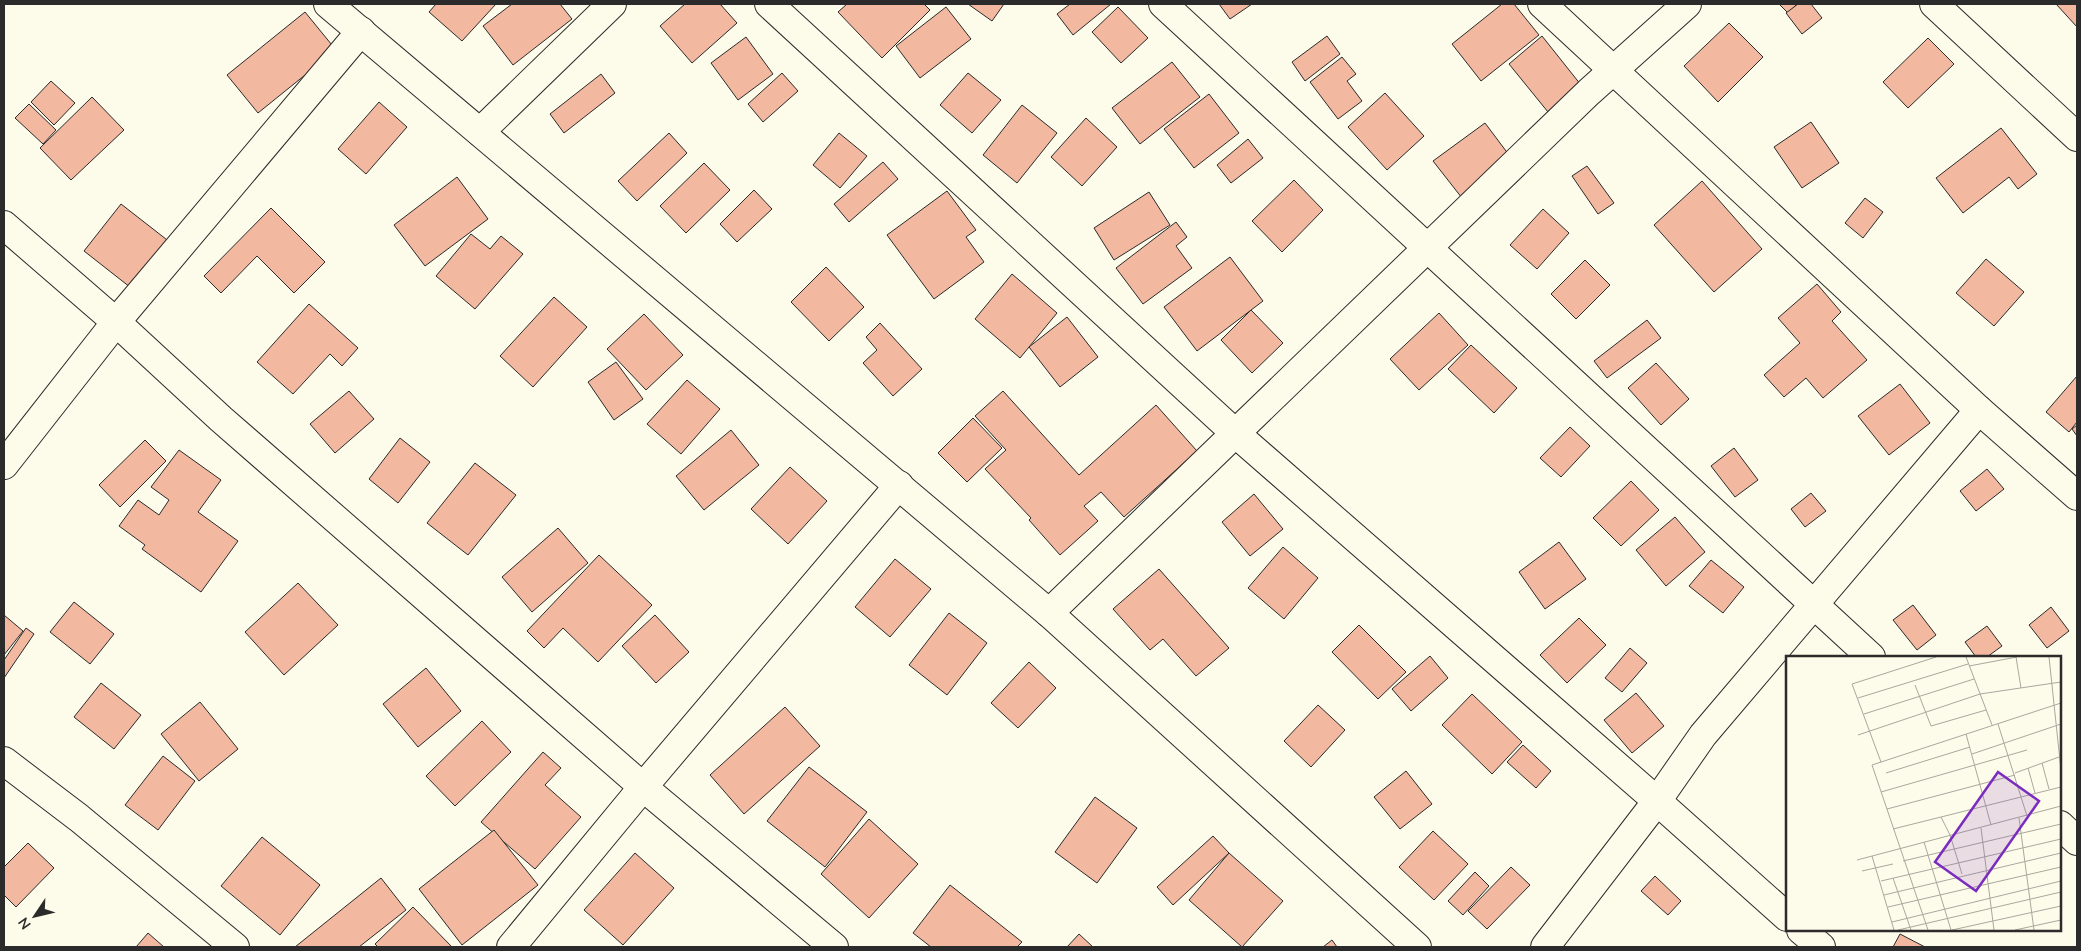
<svg xmlns="http://www.w3.org/2000/svg" width="2081" height="951" font-family="Mulish,sans-serif">
<style>
.building{fill:#f2b8a0;stroke:#2b2b2b}
.lines{fill:none;stroke-linecap:round;stroke-linejoin:round}
.minor-casing{stroke:#2b2b2b;stroke-width:30}
.minor{stroke:#fdfbea;stroke-width:28}
.inset-road{fill:none;stroke:#a9a89e;stroke-width:1}
.view{fill:#7b2cbf;fill-opacity:0.15;stroke:#7b2cbf;stroke-width:2.5}
.inset-edge{fill:none;stroke:#2b2b2b;stroke-width:2.5}
</style>
<rect width="100%" height="100%" fill="#fdfbea"/>
<g class="building">
<path d="M436 4H496L462 41 429 12Z"/>
<path d="M512 4H560L572 19 513 65 483 26Z"/>
<path d="M685 4H720L737 23 692 63 660 26Z"/>
<path d="M847 4H924L930 10 882 58 838 12Z"/>
<path d="M968 4H1004L992 21Z"/>
<path d="M1070 4H1111L1073 35 1057 14Z"/>
<path d="M1219 4H1252L1230 19Z"/>
<path d="M1502 4H1514L1539 35 1481 81 1452 44Z"/>
<path d="M1779 4H1797L1788 13Z"/>
<path d="M1798 4H1811L1822 18 1802 34 1786 13Z"/>
<path d="M2056 4H2077V27Z"/>
<path d="M946 7 971 39 920 78 896 46Z"/>
<path d="M1118 7 1148 38 1121 63 1092 32Z"/>
<path d="M305 12 336 50 258 113 227 75Z"/>
<path d="M1729 23 1763 57 1718 102 1684 66Z"/>
<path d="M1327 36 1340 54 1305 81 1292 62Z"/>
<path d="M1542 36 1581 85 1548 112 1509 64Z"/>
<path d="M746 37 773 74 738 100 711 63Z"/>
<path d="M1928 38 1954 64 1908 108 1883 82Z"/>
<path d="M1342 57 1356 74 1347 81 1362 101 1338 119 1310 82Z"/>
<path d="M1172 62 1200 97 1140 144 1112 108Z"/>
<path d="M782 73 798 91 763 122 748 104Z"/>
<path d="M968 73 1001 100 972 133 940 105Z"/>
<path d="M601 74 615 93 564 133 550 114Z"/>
<path d="M51 81 75 103 54 125 31 102Z"/>
<path d="M1385 93 1424 136 1387 170 1348 127Z"/>
<path d="M1209 94 1239 133 1194 168 1164 129Z"/>
<path d="M92 97 124 130 71 180 40 148Z"/>
<path d="M379 102 407 127 366 174 338 149Z"/>
<path d="M29 104 56 130 43 144 15 118Z"/>
<path d="M1022 105 1057 133 1017 183 983 155Z"/>
<path d="M1086 118 1117 147 1082 186 1051 157Z"/>
<path d="M1811 122 1839 163 1802 188 1774 147Z"/>
<path d="M1485 123 1512 159 1462 198 1433 161Z"/>
<path d="M2001 128 2037 174 2018 189 2009 177 1963 213 1936 178Z"/>
<path d="M669 133 687 153 637 201 618 181Z"/>
<path d="M839 133 867 156 840 188 813 165Z"/>
<path d="M1248 139 1263 158 1231 183 1217 165Z"/>
<path d="M883 162 898 179 849 222 834 204Z"/>
<path d="M704 163 730 190 686 233 660 206Z"/>
<path d="M1587 166 1614 203 1598 214 1572 176Z"/>
<path d="M457 177 488 219 425 266 394 225Z"/>
<path d="M1294 180 1323 210 1282 252 1252 221Z"/>
<path d="M1702 181 1762 249 1714 292 1654 225Z"/>
<path d="M754 190 772 209 737 242 720 224Z"/>
<path d="M947 191 976 230 966 237 984 262 934 299 887 235Z"/>
<path d="M1149 192 1170 225 1114 260 1094 228Z"/>
<path d="M1865 198 1883 212 1863 238 1845 223Z"/>
<path d="M121 204 171 243 135 291 84 251Z"/>
<path d="M271 208 325 262 294 293 257 256 221 293 204 276Z"/>
<path d="M1543 209 1569 233 1537 269 1510 245Z"/>
<path d="M1176 222 1187 237 1176 246 1192 268 1143 304 1116 268Z"/>
<path d="M471 234 490 249 501 236 523 254 475 309 436 276Z"/>
<path d="M1230 257 1263 301 1197 351 1164 307Z"/>
<path d="M1986 259 2024 292 1994 326 1956 293Z"/>
<path d="M1585 260 1610 285 1576 319 1551 294Z"/>
<path d="M826 267 864 307 829 341 791 302Z"/>
<path d="M1012 274 1057 313 1020 358 975 319Z"/>
<path d="M1817 284 1841 312 1832 321 1867 360 1823 398 1806 378 1784 397 1764 375 1800 343 1778 318Z"/>
<path d="M554 297 587 327 533 387 500 356Z"/>
<path d="M309 304 358 348 342 366 330 354 293 394 257 362Z"/>
<path d="M1251 310 1283 343 1252 373 1221 340Z"/>
<path d="M1439 313 1468 345 1419 390 1390 359Z"/>
<path d="M644 314 683 355 646 390 607 349Z"/>
<path d="M1067 317 1098 357 1060 387 1029 347Z"/>
<path d="M1647 320 1661 338 1607 378 1594 361Z"/>
<path d="M880 323 922 369 893 396 863 363 877 350 866 337Z"/>
<path d="M1471 345 1517 388 1494 413 1448 369Z"/>
<path d="M616 362 643 399 614 420 588 382Z"/>
<path d="M1656 363 1689 399 1661 425 1628 388Z"/>
<path d="M2077 376V422L2069 432 2046 412Z"/>
<path d="M687 380 720 409 681 454 647 424Z"/>
<path d="M1900 384 1930 423 1889 455 1858 416Z"/>
<path d="M349 391 374 419 335 453 310 424Z"/>
<path d="M1003 391 1079 475 1156 405 1197 451 1124 517 1101 492 1084 506 1098 521 1060 555 1029 520 1031 518 985 469 1006 450 975 416Z"/>
<path d="M973 418 1002 448 967 482 938 453Z"/>
<path d="M2077 425V436L2072 429Z"/>
<path d="M1570 427 1590 446 1561 477 1540 458Z"/>
<path d="M731 430 759 465 704 510 676 476Z"/>
<path d="M400 438 430 462 398 503 369 479Z"/>
<path d="M145 440 166 461 120 507 99 485Z"/>
<path d="M1734 448 1758 480 1735 497 1711 466Z"/>
<path d="M179 450 221 480 198 512 238 541 201 592 142 549 145 545 119 526 138 500 159 515 169 500 151 487Z"/>
<path d="M475 463 516 495 468 555 427 523Z"/>
<path d="M790 467 827 501 788 544 751 509Z"/>
<path d="M1987 469 2004 489 1976 511 1960 491Z"/>
<path d="M1631 481 1659 510 1621 546 1593 518Z"/>
<path d="M1811 493 1826 511 1805 527 1791 509Z"/>
<path d="M1254 494 1283 529 1250 556 1222 522Z"/>
<path d="M1675 517 1705 552 1666 586 1636 550Z"/>
<path d="M558 528 588 563 532 612 502 577Z"/>
<path d="M1559 542 1586 579 1545 609 1519 572Z"/>
<path d="M1283 547 1318 578 1284 619 1248 588Z"/>
<path d="M599 555 652 605 598 662 563 628 544 648 527 631Z"/>
<path d="M895 559 931 589 890 637 855 607Z"/>
<path d="M1711 560 1744 587 1723 613 1689 586Z"/>
<path d="M1159 569 1229 648 1196 676 1163 639 1150 650 1113 609Z"/>
<path d="M298 583 338 625 284 675 245 632Z"/>
<path d="M74 602 114 634 90 664 50 632Z"/>
<path d="M1913 605 1936 635 1917 650 1893 620Z"/>
<path d="M2051 607 2069 631 2047 648 2029 625Z"/>
<path d="M949 613 987 643 947 695 909 665Z"/>
<path d="M4 615 23 631 4 655Z"/>
<path d="M655 615 689 652 656 683 622 646Z"/>
<path d="M1579 618 1606 645 1567 683 1540 655Z"/>
<path d="M1359 625 1406 672 1378 699 1332 652Z"/>
<path d="M1987 626 2002 646 1987 657H1976L1965 642Z"/>
<path d="M26 628 34 634 4 678V660Z"/>
<path d="M1630 648 1647 663 1622 692 1605 678Z"/>
<path d="M1430 656 1448 678 1411 711 1392 689Z"/>
<path d="M1029 662 1056 688 1018 728 991 703Z"/>
<path d="M426 668 461 711 418 747 383 704Z"/>
<path d="M101 683 141 715 114 749 74 717Z"/>
<path d="M1636 693 1664 726 1632 753 1604 720Z"/>
<path d="M1472 694 1522 742 1492 774 1442 725Z"/>
<path d="M200 702 238 749 199 781 161 734Z"/>
<path d="M1318 705 1345 730 1311 767 1284 741Z"/>
<path d="M785 707 820 746 744 814 710 775Z"/>
<path d="M482 721 511 752 455 806 426 776Z"/>
<path d="M1523 745 1551 771 1536 788 1507 762Z"/>
<path d="M543 752 561 768 545 785 581 817 535 869 481 822Z"/>
<path d="M163 756 195 781 158 830 125 805Z"/>
<path d="M809 767 867 812 825 867 767 821Z"/>
<path d="M1406 771 1432 804 1400 829 1374 797Z"/>
<path d="M1095 797 1137 828 1097 883 1055 852Z"/>
<path d="M869 819 918 864 869 918 821 874Z"/>
<path d="M494 830 538 885 462 945 419 889Z"/>
<path d="M1433 831 1468 864 1434 900 1399 867Z"/>
<path d="M1213 836 1229 853 1173 905 1157 887Z"/>
<path d="M262 837 320 885 280 935 221 886Z"/>
<path d="M28 843 54 868 16 907 4 895V867Z"/>
<path d="M635 853 674 888 623 945 584 910Z"/>
<path d="M1229 853 1283 901 1242 947 1189 900Z"/>
<path d="M1511 867 1530 885 1487 929 1468 911Z"/>
<path d="M1475 872 1489 886 1463 915 1448 901Z"/>
<path d="M1655 876 1681 901 1668 915 1641 891Z"/>
<path d="M381 878 406 910 359 947H295Z"/>
<path d="M950 885 1022 942 1017 947H931L913 933Z"/>
<path d="M413 907 452 947H378L375 944Z"/>
<path d="M148 933 164 947H136Z"/>
<path d="M1079 934 1093 947H1067Z"/>
<path d="M1900 934 1925 947H1893Z"/>
<path d="M1332 940 1337 947H1323Z"/>
</g>
<g class="lines">
<g class="minor-casing">
<g id="minor">
<path d="M328 4 1049 613 1417 947"/>
<path d="M769 4 1235 433 1657 801 1787 917"/>
<path d="M1163 4 1871 657"/>
<path d="M1542 4 1979 410 2077 496"/>
<path d="M1934 4 2077 137"/>
<path d="M480 132 612 4"/>
<path d="M4 225 116 322 221 419 643 787 834 947"/>
<path d="M4 465 116 322 361 31"/>
<path d="M1049 613 1589 92 1687 4"/>
<path d="M4 761 79 818 235 947"/>
<path d="M2060 825 2077 841"/>
<path d="M1801 930 1821 947"/>
<path d="M511 947 643 787 899 485"/>
<path d="M1545 947 1657 801 1703 735 1979 410"/>
</g>
</g>
<use href="#minor" class="minor"/>
</g>
<g transform="translate(1786 656)">
<rect width="275" height="275" fill="#fdfbea"/>
<path class="inset-road" d="M180 1 206 69M230 1 235 32M263 1 275 114M183 10 231 1M129 29 145 70 200 54M72 42 182 8M78 58 188 23M212 68 241 160M180 78 205 169M72 79 194 38 275 26M186 98 275 68M95 106 66 28 150 1M256 107 263 133M242 112 249 137M100 117 184 91M229 117 273 101M95 136 241 94M101 153 229 119M155 161 164 179 176 218M233 162 248 274M195 172 208 274M107 173 275 131M138 186 165 274M86 200 108 274M71 204 275 150M117 205 275 168M76 215 107 208M107 222 125 274M95 225 275 183M98 239 275 197M102 251 275 211M106 266 275 225M112 274 275 236M142 274 86 109 275 47M166 274 275 250M229 274 275 264"/>
<path class="view" d="M212 116 253 145 190 235 149 206Z"/>
<rect width="275" height="275" class="inset-edge"/>
</g>
<rect width="2081" height="951" fill="none" stroke="#2b2b2b" stroke-width="10"/>
<g transform="translate(35 916) rotate(235)" stroke="#fdfbea" stroke-width="4" paint-order="stroke">
<path d="M0-4L9 19L0 12L-9 19Z" fill="#2b2b2b"/>
<text y="-8" font-size="14" font-weight="bold" text-anchor="middle" fill="#2b2b2b">N</text>
</g>
</svg>
